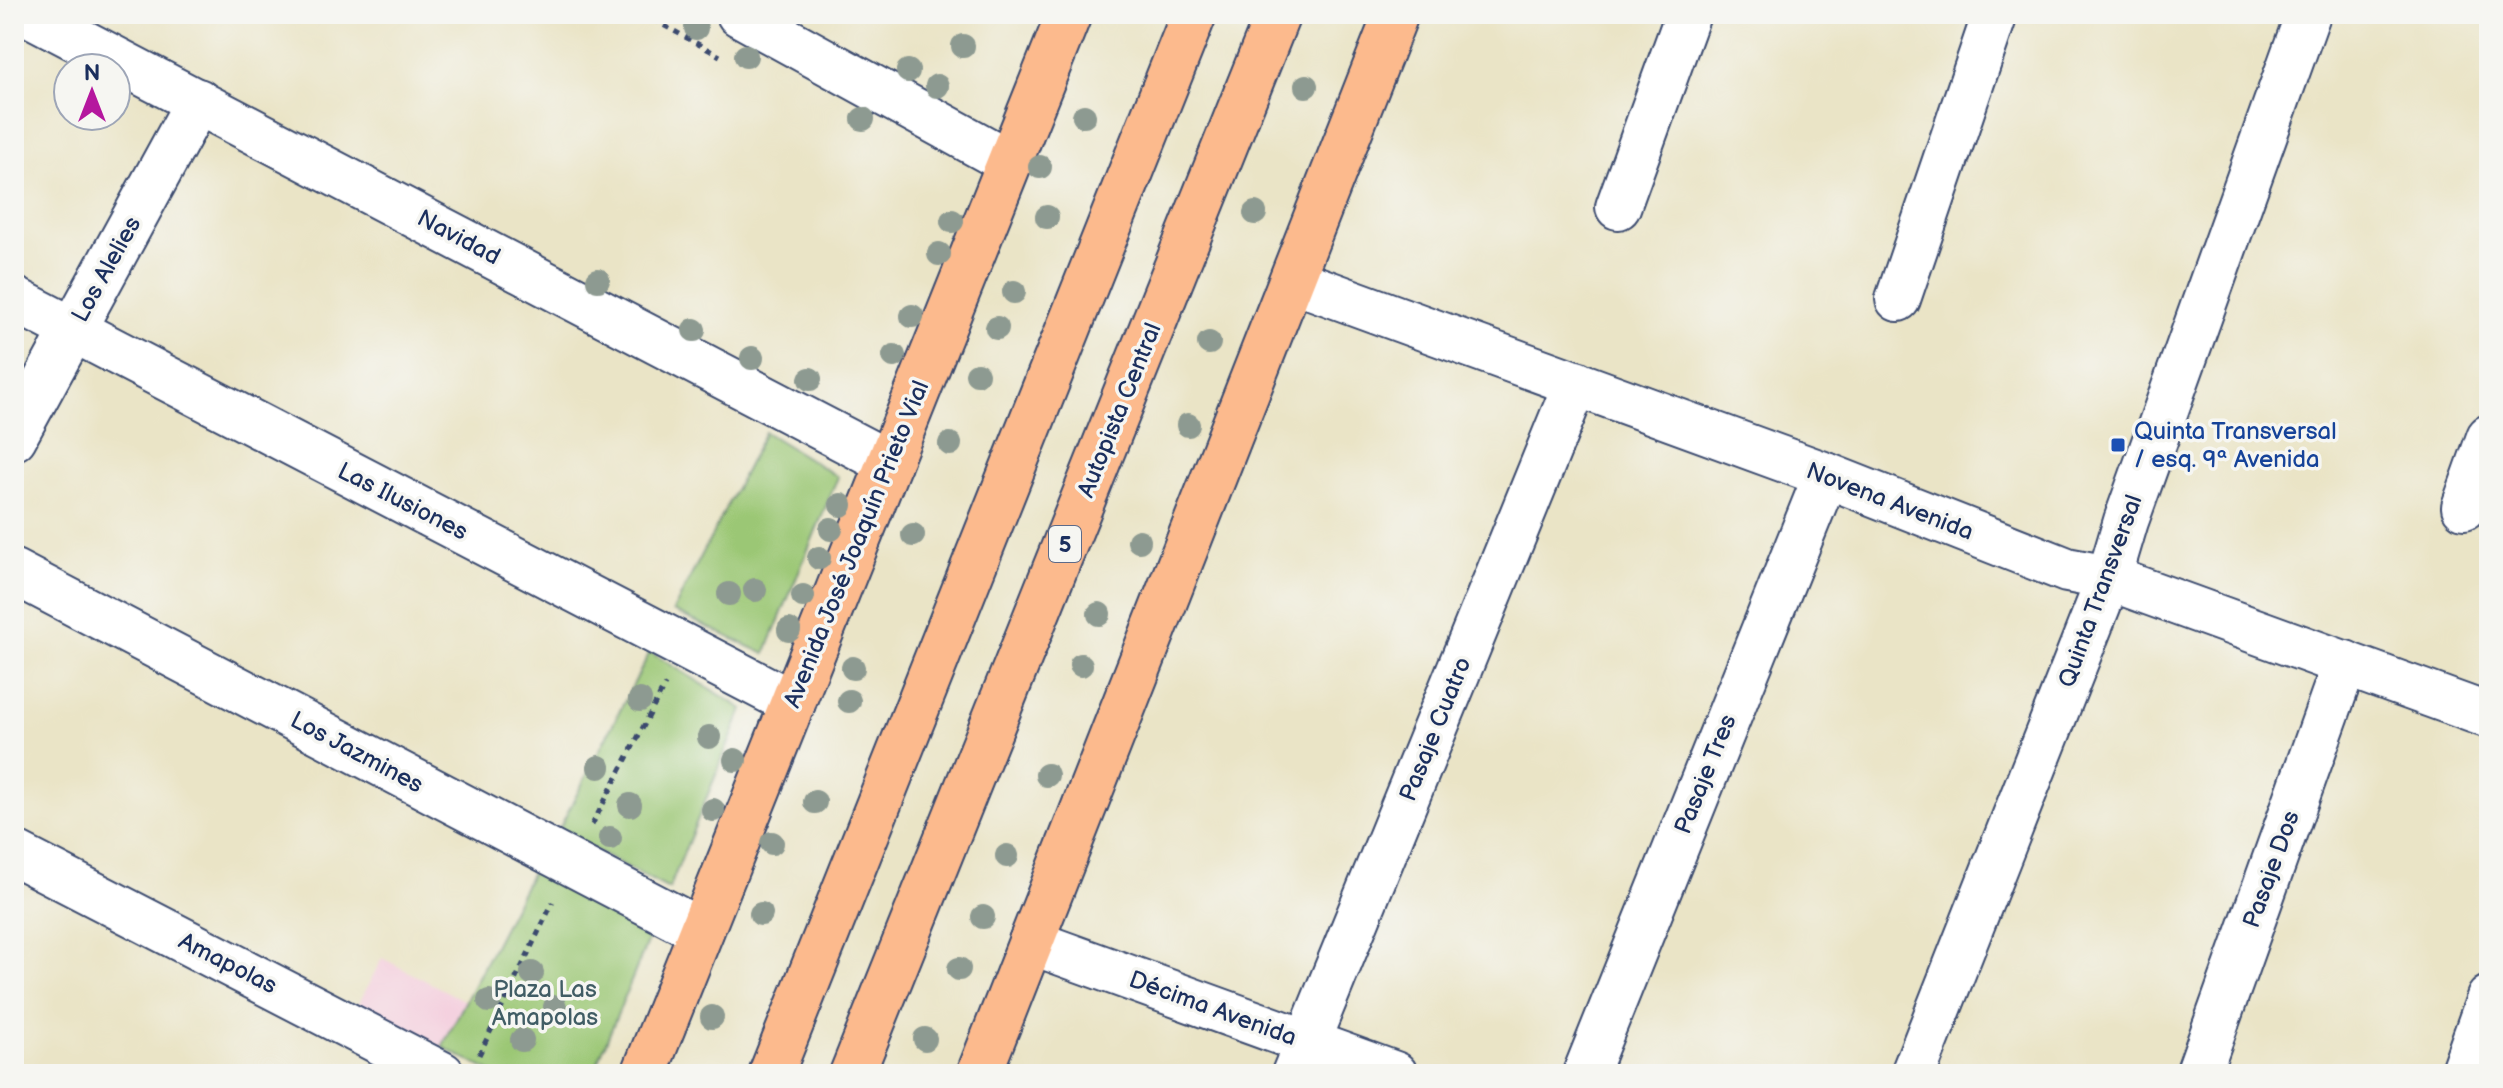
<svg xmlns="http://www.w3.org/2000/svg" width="2503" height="1088" font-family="'Balsamiq Sans',sans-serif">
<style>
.built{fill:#f4cfde}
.green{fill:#9bc774;stroke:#5b7b69;stroke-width:2}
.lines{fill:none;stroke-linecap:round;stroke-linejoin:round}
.minor-casing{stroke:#3a4a6e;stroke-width:48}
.major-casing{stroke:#3a4a6e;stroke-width:48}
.highway-casing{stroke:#3a4a6e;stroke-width:48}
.path{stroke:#3a4a6e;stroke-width:5;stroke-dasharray:6 6;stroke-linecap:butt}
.minor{stroke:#fff;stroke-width:44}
.major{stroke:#fcba8d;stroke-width:44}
.highway{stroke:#fcba8d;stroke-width:44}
.tree{fill:#8d9a91}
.transit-dot{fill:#1a4fb4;stroke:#f6f6f2;stroke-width:3}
.labels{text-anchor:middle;stroke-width:7;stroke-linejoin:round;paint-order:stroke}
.shield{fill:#f6f6f2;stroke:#5d6b8a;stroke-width:2}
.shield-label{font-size:22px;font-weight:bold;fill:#1b2f5e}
.street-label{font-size:24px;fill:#1b2f5e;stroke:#f6f6f2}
.transit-label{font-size:24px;fill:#164399;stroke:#f6f6f2;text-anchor:start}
.park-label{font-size:24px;fill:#415d65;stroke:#f6f6f2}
</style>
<rect width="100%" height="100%" fill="#f6f6f2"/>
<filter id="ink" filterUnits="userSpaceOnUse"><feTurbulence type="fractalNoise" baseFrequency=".0125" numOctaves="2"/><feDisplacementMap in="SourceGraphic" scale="16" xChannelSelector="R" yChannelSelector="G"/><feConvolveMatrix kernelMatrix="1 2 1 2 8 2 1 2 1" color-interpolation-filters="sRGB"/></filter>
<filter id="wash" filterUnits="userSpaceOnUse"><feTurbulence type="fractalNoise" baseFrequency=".006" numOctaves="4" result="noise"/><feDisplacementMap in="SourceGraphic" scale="32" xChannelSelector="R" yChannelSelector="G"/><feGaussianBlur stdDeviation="1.8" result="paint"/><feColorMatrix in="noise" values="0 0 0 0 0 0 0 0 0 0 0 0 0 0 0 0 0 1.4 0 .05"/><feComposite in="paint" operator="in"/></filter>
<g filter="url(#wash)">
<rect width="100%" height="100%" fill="#eae4c6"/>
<path class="built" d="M382 958 465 1001 442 1047 358 1005Z"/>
<g class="green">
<path d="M765 432 838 477 765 654 673 611Z"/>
<path d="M650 652 743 709 669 889 558 831Z"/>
<path d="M534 868 651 933 593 1074H495L442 1047Z"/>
</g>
</g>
<g filter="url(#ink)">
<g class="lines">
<g class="minor-casing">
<g id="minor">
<path d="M29 14 889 463"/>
<path d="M739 14 1009 162"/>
<path d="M1618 207 1688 14"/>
<path d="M1292 280 1826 475 2067 570 2109 578 2489 716"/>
<path d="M14 299 793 703"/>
<path d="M1898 299 1995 14"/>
<path d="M14 438 198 101"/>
<path d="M2464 507 2489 437"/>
<path d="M14 572 701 931"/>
<path d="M14 853 442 1074"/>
<path d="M1031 942 1395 1074"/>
<path d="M1294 1074 1576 383"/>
<path d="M1585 1074 1826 475"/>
<path d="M1913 1074 2109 578 2126 521 2308 14"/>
<path d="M2198 1074 2345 663"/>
<path d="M2462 1074 2489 998"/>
</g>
</g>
<g class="major-casing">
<g id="major">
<path d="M644 1074 1069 14"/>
<path d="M979 1074 1396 14"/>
</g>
</g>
<g class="highway-casing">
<g id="highway">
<path d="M771 1074 1194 14"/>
<path d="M852 1074 1278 14"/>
</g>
</g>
<g class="path">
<path d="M643 14 720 56"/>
<path d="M592 825 665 685"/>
<path d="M479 1055 553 902"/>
</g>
<use href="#minor" class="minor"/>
<use href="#major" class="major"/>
<use href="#highway" class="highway"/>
</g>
<g class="tree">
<circle cx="696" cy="28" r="12"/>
<circle cx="963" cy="46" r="12"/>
<circle cx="746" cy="56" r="12"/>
<circle cx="908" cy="71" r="12"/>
<circle cx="937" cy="86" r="12"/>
<circle cx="1306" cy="86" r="12"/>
<circle cx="1084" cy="116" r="12"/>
<circle cx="863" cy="119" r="12"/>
<circle cx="1040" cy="167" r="12"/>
<circle cx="1255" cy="213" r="12"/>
<circle cx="1047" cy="217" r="12"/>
<circle cx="952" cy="221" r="12"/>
<circle cx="939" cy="254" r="12"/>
<circle cx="598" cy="280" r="12"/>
<circle cx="1014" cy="292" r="12"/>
<circle cx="912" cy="316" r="12"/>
<circle cx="997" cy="328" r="12"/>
<circle cx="694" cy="330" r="12"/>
<circle cx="1209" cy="343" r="12"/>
<circle cx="894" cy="356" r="12"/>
<circle cx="752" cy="358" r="12"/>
<circle cx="977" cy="374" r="12"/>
<circle cx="810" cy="379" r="12"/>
<circle cx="1188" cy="425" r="12"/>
<circle cx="950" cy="444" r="12"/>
<circle cx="841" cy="505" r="12"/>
<circle cx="831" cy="529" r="12"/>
<circle cx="913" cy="535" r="12"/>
<circle cx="1139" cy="541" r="12"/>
<circle cx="819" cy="558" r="12"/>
<circle cx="755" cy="590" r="12"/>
<circle cx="729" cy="594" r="12"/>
<circle cx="803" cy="596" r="12"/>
<circle cx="1099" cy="614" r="12"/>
<circle cx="789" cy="630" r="12"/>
<circle cx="1081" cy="665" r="12"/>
<circle cx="853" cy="668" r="12"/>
<circle cx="640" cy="700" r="12"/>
<circle cx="849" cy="701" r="12"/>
<circle cx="709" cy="737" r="12"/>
<circle cx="735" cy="760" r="12"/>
<circle cx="599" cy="767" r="12"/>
<circle cx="1047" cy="775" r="12"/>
<circle cx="815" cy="802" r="12"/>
<circle cx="630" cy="805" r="12"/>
<circle cx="713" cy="810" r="12"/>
<circle cx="610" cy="838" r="12"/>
<circle cx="772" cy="843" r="12"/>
<circle cx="1007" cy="856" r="12"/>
<circle cx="761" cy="914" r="12"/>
<circle cx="983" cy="917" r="12"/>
<circle cx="959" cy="969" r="12"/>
<circle cx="532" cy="973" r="12"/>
<circle cx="489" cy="1001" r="12"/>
<circle cx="555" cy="1007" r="12"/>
<circle cx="712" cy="1017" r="12"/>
<circle cx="925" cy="1039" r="12"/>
<circle cx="522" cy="1040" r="12"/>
</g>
</g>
<rect class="transit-dot" x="2110" y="437" width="16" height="16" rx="4"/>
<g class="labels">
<rect class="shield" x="1049" y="526" width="32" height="36" rx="6"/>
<g class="shield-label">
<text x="1065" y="552">5</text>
</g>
<g class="street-label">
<text transform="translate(459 237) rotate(28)" y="8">Navidad</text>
<text transform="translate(106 269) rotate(-61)" y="8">Los Alelies</text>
<text transform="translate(1119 410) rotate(-68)" y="8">Autopista Central</text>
<text transform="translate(403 501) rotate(27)" y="8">Las Ilusiones</text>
<text transform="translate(1890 501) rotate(21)" y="8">Novena Avenida</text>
<text transform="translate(856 544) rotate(-68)" y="8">Avenida José Joaquín Prieto Vial</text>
<text transform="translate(2100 591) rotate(-70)" y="8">Quinta Transversal</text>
<text transform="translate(1435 729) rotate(-68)" y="8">Pasaje Cuatro</text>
<text transform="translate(357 752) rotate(28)" y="8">Los Jazmines</text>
<text transform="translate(1705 774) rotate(-68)" y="8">Pasaje Tres</text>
<text transform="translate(2271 869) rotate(-70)" y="8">Pasaje Dos</text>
<text transform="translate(228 963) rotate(27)" y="8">Amapolas</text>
<text transform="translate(1213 1008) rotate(20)" y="8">Décima Avenida</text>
</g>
<g class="transit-label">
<text x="2134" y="439">Quinta Transversal<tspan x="2134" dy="28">/ esq. 9ª Avenida</tspan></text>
</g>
<g class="park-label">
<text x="545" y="997">Plaza Las<tspan x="545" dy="28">Amapolas</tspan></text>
</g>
</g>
<rect width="2503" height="1088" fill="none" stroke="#f6f6f2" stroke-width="48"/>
<g transform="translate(92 92)"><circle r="38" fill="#f6f6f2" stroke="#9ea6b7" stroke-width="2"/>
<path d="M0-6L14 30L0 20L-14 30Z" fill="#b5179e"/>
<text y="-12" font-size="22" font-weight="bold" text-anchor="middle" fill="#1b2f5e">N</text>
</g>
</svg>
